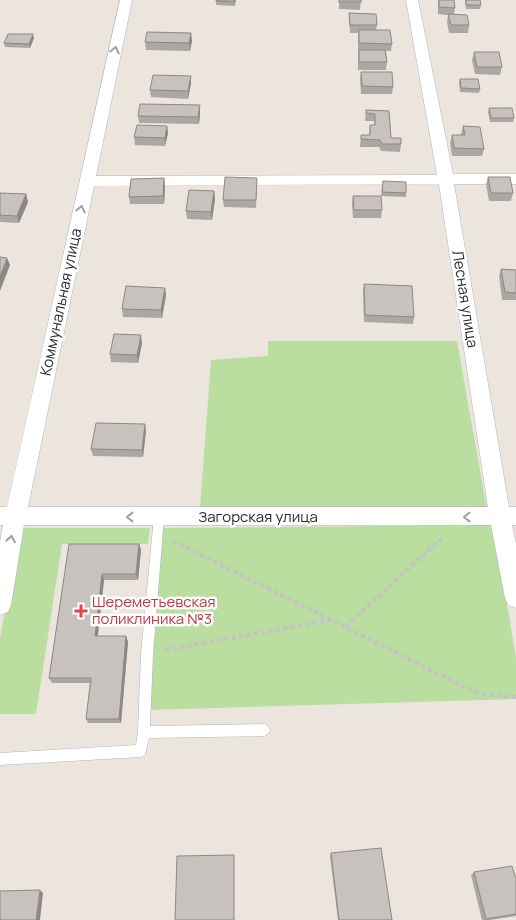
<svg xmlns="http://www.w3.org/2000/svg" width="516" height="920" font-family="Manrope,sans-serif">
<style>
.green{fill:#b9de9f}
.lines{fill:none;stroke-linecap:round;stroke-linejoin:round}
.service-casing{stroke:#b2b5bd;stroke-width:1}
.minor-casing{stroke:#b2b5bd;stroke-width:1}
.path{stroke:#c4c4c4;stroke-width:4;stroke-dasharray:4.5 3;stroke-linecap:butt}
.service{fill:#fff;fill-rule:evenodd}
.minor{fill:#fff;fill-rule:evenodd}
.wall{fill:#aba7a3}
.shaded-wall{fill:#8b8885}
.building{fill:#c7c2be;stroke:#8b8885}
.oneway{stroke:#a0a0a0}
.health-dot{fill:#e0444e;stroke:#fff;stroke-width:2}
.labels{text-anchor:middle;stroke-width:5;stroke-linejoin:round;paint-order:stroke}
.street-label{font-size:15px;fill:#2b2b2b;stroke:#fff}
.health-label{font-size:15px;fill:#be3a42;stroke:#fff;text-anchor:start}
</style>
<rect width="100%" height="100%" fill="#ece5de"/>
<g class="green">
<path d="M268 341H457L487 510 200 508 211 360 268 356Z"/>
<path d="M494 525 516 658V699L149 710 163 528Z"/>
<path d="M21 528H150L148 544H62L36 714H0V637Z"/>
</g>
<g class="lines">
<g class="service-casing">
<path id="service" d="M159 513 163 514 164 517 153 654 150 726 264 724 268 726 270 730 268 734 264 736 149 738 145 755 141 757 0 765V753L136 745 138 732 141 654 154 517 155 514Z"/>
</g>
<g class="minor-casing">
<path id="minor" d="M120 0H132L96 176 437 175 406 0H418L453 174H516V184H454L509 507H516V525H512L516 544V608L508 605 505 598 491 525H24L11 605 8 612 0 615V542L3 525H0V507H7ZM439 184 488 507H28L94 186Z"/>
</g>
<g class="path">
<path d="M173 541 479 694 516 697"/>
<path d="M345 627 444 536"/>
<path d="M165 650 331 620"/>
</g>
<use href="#service" class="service"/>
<use href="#minor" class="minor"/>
</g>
<g class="wall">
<path d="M216 0H236L235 6 216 5Z"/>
<path d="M339 0H361L360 10 339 9Z"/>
<path d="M438 0H454L455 8 454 14 469 25 468 33H449L447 22 448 15 438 14Z"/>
<path d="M465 0H480L481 5 480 9H466Z"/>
<path d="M349 13 377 25 376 30 392 44 391 51H386L387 62 386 70H358V33H350L349 21Z"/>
<path d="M191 33 192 41 190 51 146 50 145 42Z"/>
<path d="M34 38 30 48 5 47 4 43Z"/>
<path d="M474 52 502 67 500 75 475 74 472 60Z"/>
<path d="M361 72 393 87 392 94H361L360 79Z"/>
<path d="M460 79 480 89 479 93 460 92 459 83Z"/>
<path d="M191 83 188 99 151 97 150 90Z"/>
<path d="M200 105V113L199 124 139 123 138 116Z"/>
<path d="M489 108 514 118 513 122H490L488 112Z"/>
<path d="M366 110 389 111 391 138 401 144 400 152 381 151 379 147H360L361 135H369L370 125H374V121H365Z"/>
<path d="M167 126 168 133 165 146 135 145 134 137Z"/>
<path d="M463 126 484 149 482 156H452L450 143 452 135H461Z"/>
<path d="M488 177 513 193 511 201H489L486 184Z"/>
<path d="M164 178 165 186 164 204H130L129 197Z"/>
<path d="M383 181 406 193V197L381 196Z"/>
<path d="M257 186 256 208 224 207 223 200Z"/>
<path d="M214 191 215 199 212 220 187 219 186 211Z"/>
<path d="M0 193 26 194 28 202 19 223 0 222Z"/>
<path d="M353 196 382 210 381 218H353L352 204Z"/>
<path d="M501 269 516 270V300H502L499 276Z"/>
<path d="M364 284 414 317 413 324 364 322 363 292Z"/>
<path d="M165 288 166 295 162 318 123 317 122 309Z"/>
<path d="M142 343 138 363 111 362 110 354Z"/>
<path d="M146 431 143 457 93 456 91 449Z"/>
<path d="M69 544H139L141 550 138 580H104L98 636H126L128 642 121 723H88L86 719 90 683H52L49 678Z"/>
<path d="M331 853 392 920H338L330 856Z"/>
<path d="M474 872 516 879V916L490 920H482L471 875Z"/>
</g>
<g class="shaded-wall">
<path d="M191 33 192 41 190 51 189 43Z"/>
<path d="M33 34 34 38 30 48 29 44Z"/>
<path d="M191 76V83L188 99V91Z"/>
<path d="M200 105V113L199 124 198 117Z"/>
<path d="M167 126 168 133 165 146V138Z"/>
<path d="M164 178 165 186 164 204 163 196Z"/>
<path d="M214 191 215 199 212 220 211 212Z"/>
<path d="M26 194 28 202 19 223 17 216Z"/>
<path d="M7 258 10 265 0 291V277Z"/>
<path d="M165 288 166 295 162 318 161 310Z"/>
<path d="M141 335 142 343 138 363 137 355Z"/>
<path d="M145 424 146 431 143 457 142 450Z"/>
<path d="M139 544 141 550 138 580 136 574Z"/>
<path d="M102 574 104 580 97 642 95 636Z"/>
<path d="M126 636 128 642 121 723 119 719Z"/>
<path d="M40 890 43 893 40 920H36Z"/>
</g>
<g class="building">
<path d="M216 0H235V2L216 1Z"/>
<rect x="339" y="0" width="22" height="2"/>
<path d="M439 0H454L455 8 439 7Z"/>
<path d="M466 0H480L481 5H466Z"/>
<path d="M349 13 376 14 377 25H350Z"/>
<path d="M448 14 467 15 469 25H451Z"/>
<path d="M359 30H390L392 44 359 43Z"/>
<path d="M147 32 191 33 189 43 145 42Z"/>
<path d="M8 34H33L29 44 4 43Z"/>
<path d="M359 50H385L387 62H359Z"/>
<path d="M474 52H499L502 67H477Z"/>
<path d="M361 72H392L393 87 362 86Z"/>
<path d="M153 75 191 76 188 91 150 90Z"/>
<path d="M460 79H478L480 89 461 88Z"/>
<path d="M140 104 200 105 198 117 138 116Z"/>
<path d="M489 108H512L514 118H491Z"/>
<path d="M366 110 389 111 391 138H401V144H382L380 140 361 139V135H370V125H375V114L366 113Z"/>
<path d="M137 125 167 126 165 138 134 137Z"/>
<path d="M463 126 480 127 484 149 454 148 452 135H465Z"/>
<path d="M225 177 257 178 256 200H223Z"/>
<path d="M488 177H510L513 193H491Z"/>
<path d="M164 178 163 196 129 197 131 179Z"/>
<path d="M383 181 406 182V193L382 192Z"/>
<path d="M189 190 214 191 211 212 186 211Z"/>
<path d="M0 193 26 194 17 216 0 215Z"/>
<path d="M353 196H381L382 210H354Z"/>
<path d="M0 257 7 258 0 277Z"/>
<path d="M501 269 516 270V293L505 292Z"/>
<path d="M364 284 412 286 414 317 365 315Z"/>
<path d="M126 286 165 288 161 310 122 309Z"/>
<path d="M114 334 141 335 137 355 110 354Z"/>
<path d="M96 423 145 424 142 450 91 449Z"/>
<path d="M69 544H139L136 574H102L95 636H126L119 719H86L91 678H49Z"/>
<path d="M381 848 392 920H339L331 853Z"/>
<path d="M234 855V920H175L177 856Z"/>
<path d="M512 866 516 879V914L486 919 474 872Z"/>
<path d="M40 890 36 920H0V891Z"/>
</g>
<defs><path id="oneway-chevron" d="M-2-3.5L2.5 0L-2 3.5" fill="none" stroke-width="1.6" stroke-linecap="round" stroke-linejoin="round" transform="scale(1.25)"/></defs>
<g class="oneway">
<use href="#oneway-chevron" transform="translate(115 50) rotate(-78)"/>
<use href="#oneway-chevron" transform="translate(81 209) rotate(-78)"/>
<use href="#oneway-chevron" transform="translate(130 517) rotate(180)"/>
<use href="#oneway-chevron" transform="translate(467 517) rotate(180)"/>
<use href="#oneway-chevron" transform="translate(11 539) rotate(-80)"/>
</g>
<path class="health-dot" d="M78.5 603.5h5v5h5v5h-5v5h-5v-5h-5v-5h5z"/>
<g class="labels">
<g class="street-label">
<text transform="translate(465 299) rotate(81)" y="5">Лесная улица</text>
<text transform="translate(61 302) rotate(-78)" y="5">Коммунальная улица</text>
<text x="258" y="522">Загорская улица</text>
</g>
<g class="health-label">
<text x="92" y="607">Шереметьевская<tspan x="92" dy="17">поликлиника №3</tspan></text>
</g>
</g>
</svg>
